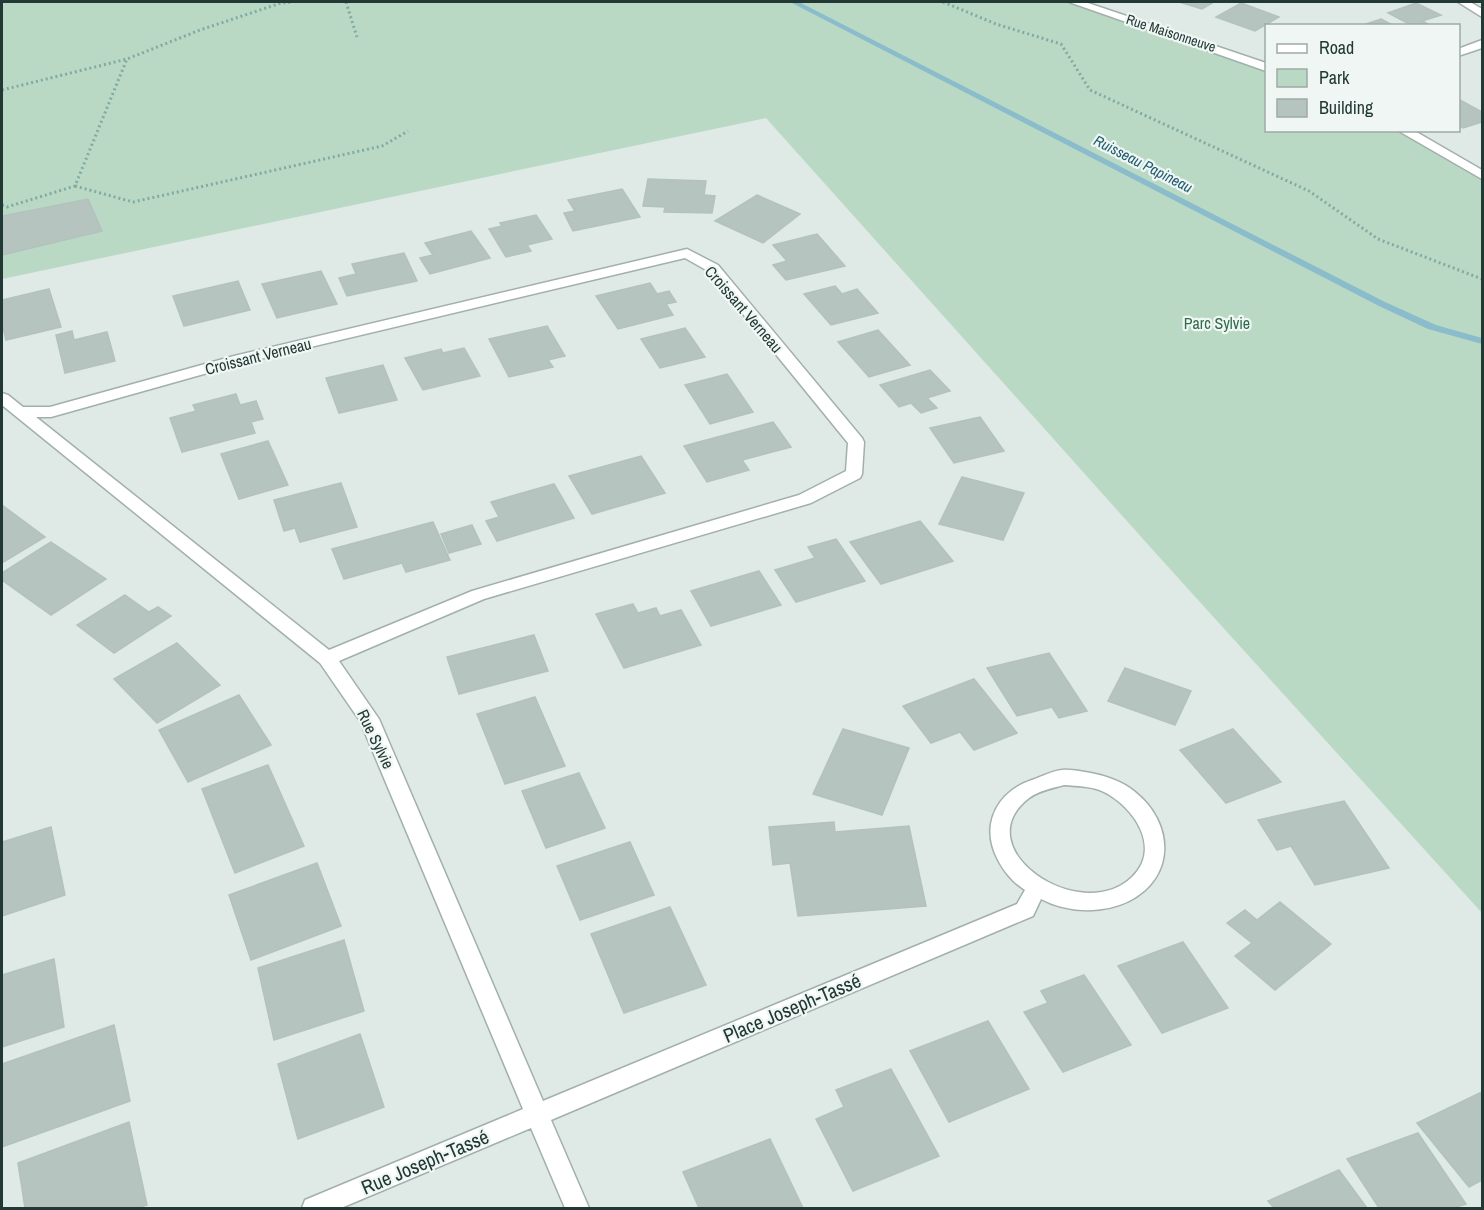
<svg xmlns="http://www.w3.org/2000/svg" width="1484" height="1210" font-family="'Archivo Narrow',sans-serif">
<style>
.green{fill:#b9d9c4}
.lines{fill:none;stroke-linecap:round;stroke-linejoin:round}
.stream{fill:#8abccb;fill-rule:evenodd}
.building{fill:#b5c4bf;stroke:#b2c2bd;stroke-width:1.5}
.minor-casing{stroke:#a2b0ac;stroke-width:3}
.path{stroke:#81aba1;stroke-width:3;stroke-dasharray:2 3;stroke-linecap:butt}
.minor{fill:#fff;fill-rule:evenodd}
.labels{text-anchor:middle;stroke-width:4.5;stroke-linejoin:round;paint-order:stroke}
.far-street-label{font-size:14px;fill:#213834;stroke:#eff6f3}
.far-water-label{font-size:15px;font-style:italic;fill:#205c70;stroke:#eff6f3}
.street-label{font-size:16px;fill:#213834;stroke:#eff6f3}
.park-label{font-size:16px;fill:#2e6c4b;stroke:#eff6f3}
.near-street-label{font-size:20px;fill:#213834;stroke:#eff6f3}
</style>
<rect width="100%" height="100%" fill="#dfe9e5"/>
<path class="green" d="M2 2H1075L1266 67V130L1403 131 1482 175V913L1161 559 766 118 2 279Z"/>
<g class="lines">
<path class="stream" d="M790 2H799L1385 302 1436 325 1482 338V344L1428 329 1379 306Z"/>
</g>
<g class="building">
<path d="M1179 2H1214L1202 9Z"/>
<path d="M1241 3 1279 17 1255 31 1216 17Z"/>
<path d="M1416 3 1441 15 1422 21 1430 25 1413 26 1388 13Z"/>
<path d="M1381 19 1394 26H1360Z"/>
<path d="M1458 99 1482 112V122L1463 128 1458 125Z"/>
<path d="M648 179 706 181 704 195 715 196 712 213 664 212 665 207 643 206Z"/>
<path d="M622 189 640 217 573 231 564 213 575 211 568 200Z"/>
<path d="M757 195 800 214 763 243 715 221Z"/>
<path d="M88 199 102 231 2 255V216Z"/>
<path d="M536 215 552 239 527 245 531 251 506 257 489 229 502 226 500 223Z"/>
<path d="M471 231 490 258 430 274 420 258 433 255 425 243Z"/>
<path d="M817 234 845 266 786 280 773 265 787 261 773 245Z"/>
<path d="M404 253 417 281 347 296 339 278 356 274 352 264Z"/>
<path d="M321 271 337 304 277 318 262 284Z"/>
<path d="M238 281 250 310 184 326 173 296Z"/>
<path d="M650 283 657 294 669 291 676 302 666 304 673 315 618 329 596 296Z"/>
<path d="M835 286 842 294 857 289 878 313 831 325 804 294Z"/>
<path d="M49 289 61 327 6 340 2 324V300Z"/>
<path d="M547 326 565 356 548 360 553 367 509 377 489 339Z"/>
<path d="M685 328 705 357 660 368 641 339Z"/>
<path d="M878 330 910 365 869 377 838 342Z"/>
<path d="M72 331 74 340 107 332 115 361 65 373 56 335Z"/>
<path d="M464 348 480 376 423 390 405 358 441 349 443 353Z"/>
<path d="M383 365 397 400 339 413 326 378Z"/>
<path d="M930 370 950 391 927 398 937 408 921 413 911 403 899 407 880 385Z"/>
<path d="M727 374 753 412 710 424 685 385Z"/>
<path d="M236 394 240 405 256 401 263 419 251 422 255 433 182 452 170 418 196 411 193 405Z"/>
<path d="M980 417 1004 451 954 463 930 428Z"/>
<path d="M773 422 791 447 742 460 749 470 707 482 684 446Z"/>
<path d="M268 441 288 485 239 499 221 454Z"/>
<path d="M641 456 665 493 592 514 569 476Z"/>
<path d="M962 477 1024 493 1003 540 939 524Z"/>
<path d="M341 483 357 527 300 542 295 528 284 531 274 500Z"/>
<path d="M554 484 574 518 497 541 486 521 499 517 491 502Z"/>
<path d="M2 505 45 537 2 563Z"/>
<path d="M920 521 953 561 881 584 850 542Z"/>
<path d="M433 522 450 560 406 572 402 563 344 579 332 549Z"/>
<path d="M472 525 481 544 449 553 441 534Z"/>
<path d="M836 539 865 581 796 602 775 570 815 558 808 547Z"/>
<path d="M51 542 106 579 51 615 2 580V573Z"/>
<path d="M759 571 781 605 711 626 691 591Z"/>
<path d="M125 595 149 612 158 607 171 616 114 653 77 625Z"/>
<path d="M633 604 638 613 656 608 660 616 681 610 701 645 624 668 596 614Z"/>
<path d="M534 635 548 671 459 694 447 657Z"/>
<path d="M177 643 220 685 157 723 114 679Z"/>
<path d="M1049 653 1087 711 1059 718 1052 707 1017 716 987 668Z"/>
<path d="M1125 668 1191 691 1175 725 1108 701Z"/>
<path d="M974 679 1017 733 974 750 960 732 931 743 903 706Z"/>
<path d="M239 695 271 745 188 782 159 730Z"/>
<path d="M535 697 565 766 505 784 477 714Z"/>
<path d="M843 729 909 748 882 815 813 794Z"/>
<path d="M1233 729 1281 782 1226 803 1180 750Z"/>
<path d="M268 765 304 846 235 873 202 789Z"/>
<path d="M579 773 605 828 546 848 522 791Z"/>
<path d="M1344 801 1389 868 1315 885 1291 846 1277 850 1258 820Z"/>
<path d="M834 822 835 832 909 826 926 906 798 916 790 863 773 865 769 827Z"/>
<path d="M51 827 65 895 2 916V842Z"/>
<path d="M630 842 654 895 580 920 557 866Z"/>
<path d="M317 863 341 926 251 960 229 895Z"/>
<path d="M1280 902 1331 944 1275 990 1235 956 1252 943 1227 923 1245 910 1257 920Z"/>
<path d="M670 907 706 985 624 1013 591 934Z"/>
<path d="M344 940 364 1011 274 1040 258 968Z"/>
<path d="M1183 942 1228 1008 1162 1033 1118 966Z"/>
<path d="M54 959 64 1027 2 1047V975Z"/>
<path d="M1084 975 1131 1045 1063 1072 1024 1012 1048 1003 1041 991Z"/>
<path d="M988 1021 1029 1089 949 1122 910 1051Z"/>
<path d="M114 1025 130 1101 2 1147V1064Z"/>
<path d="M360 1034 384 1107 298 1139 278 1064Z"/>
<path d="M891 1069 939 1156 853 1191 816 1119 844 1107 836 1090Z"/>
<path d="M1482 1092V1180L1469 1187 1417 1123Z"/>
<path d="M129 1122 147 1205 137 1208H25L18 1163Z"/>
<path d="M1418 1133 1466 1204 1453 1208H1379L1347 1159Z"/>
<path d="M770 1139 803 1208H699L683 1172Z"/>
<path d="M1339 1170 1367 1208H1274L1268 1201Z"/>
</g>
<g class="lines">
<g class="minor-casing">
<g id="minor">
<path d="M1069 2H1085L1266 63V71Z"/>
<path d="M1458 2H1470L1482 9V17Z"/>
<path d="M1482 40V48L1458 56V49Z"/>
<path d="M1397 130H1413L1482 170V179Z"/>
<path d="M687 249 718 265 862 438 864 442 862 474 860 478 811 503 484 599 339 661 379 719 543 1101 1017 904 1025 890C1004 877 987 848 991 824 995 802 1011 787 1032 780 1041 777 1052 771 1062 770 1069 769 1078 771 1085 772 1103 775 1121 780 1135 792 1174 823 1176 877 1129 901 1103 914 1067 913 1041 899L1033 916 551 1120 589 1208H565L531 1128 341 1208H302L305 1200 523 1109 360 721 320 663 2 405V393L8 395 23 407H50L234 356ZM685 258 708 271 848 443 846 471 799 495 472 591 329 650 36 417H51L243 363ZM1064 785C1077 786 1092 786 1104 792 1134 807 1162 848 1132 877 1080 927 964 848 1029 798 1038 791 1053 788 1064 785Z"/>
</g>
</g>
<g class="path">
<path d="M346 2 357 37"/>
<path d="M943 2 996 24 1061 44 1090 90 1309 191 1378 239 1482 279"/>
<path d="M2 90 127 59 200 30 281 3 293 2"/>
<path d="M75 186 133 202 382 146 408 131"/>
<path d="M2 205 7 207 75 186 127 59"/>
</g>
<use href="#minor" class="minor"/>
</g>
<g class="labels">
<g class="far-street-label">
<text transform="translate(1171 33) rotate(18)" y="5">Rue Maisonneuve</text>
</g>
<g class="far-water-label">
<text transform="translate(1143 164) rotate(27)" y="5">Ruisseau Papineau</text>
</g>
<g class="street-label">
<text transform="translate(744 309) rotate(49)" y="6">Croissant Verneau</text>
<text transform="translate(258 356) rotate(-14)" y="6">Croissant Verneau</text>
<text transform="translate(376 739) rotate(64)" y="6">Rue Sylvie</text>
</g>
<g class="park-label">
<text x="1217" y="329">Parc Sylvie</text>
</g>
<g class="near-street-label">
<text transform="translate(792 1008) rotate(-23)" y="7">Place Joseph-Tassé</text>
<text transform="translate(425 1162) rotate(-23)" y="7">Rue Joseph-Tassé</text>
</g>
</g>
<rect width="1484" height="1210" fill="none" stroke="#213834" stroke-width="6"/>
<rect x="1265" y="24" width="195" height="108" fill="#eff6f3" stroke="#9daaa7" stroke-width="1.5"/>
<rect x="1277" y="44" width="30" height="9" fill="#ffffff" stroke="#9daaa7" stroke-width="1.5"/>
<text x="1319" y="54" font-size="18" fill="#213834">Road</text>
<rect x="1277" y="69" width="30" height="18" fill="#b9d9c4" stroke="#9daaa7" stroke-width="1.5"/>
<text x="1319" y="84" font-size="18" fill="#213834">Park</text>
<rect x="1277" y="99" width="30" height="18" fill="#b5c4bf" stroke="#9daaa7" stroke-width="1.5"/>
<text x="1319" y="114" font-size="18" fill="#213834">Building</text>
</svg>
